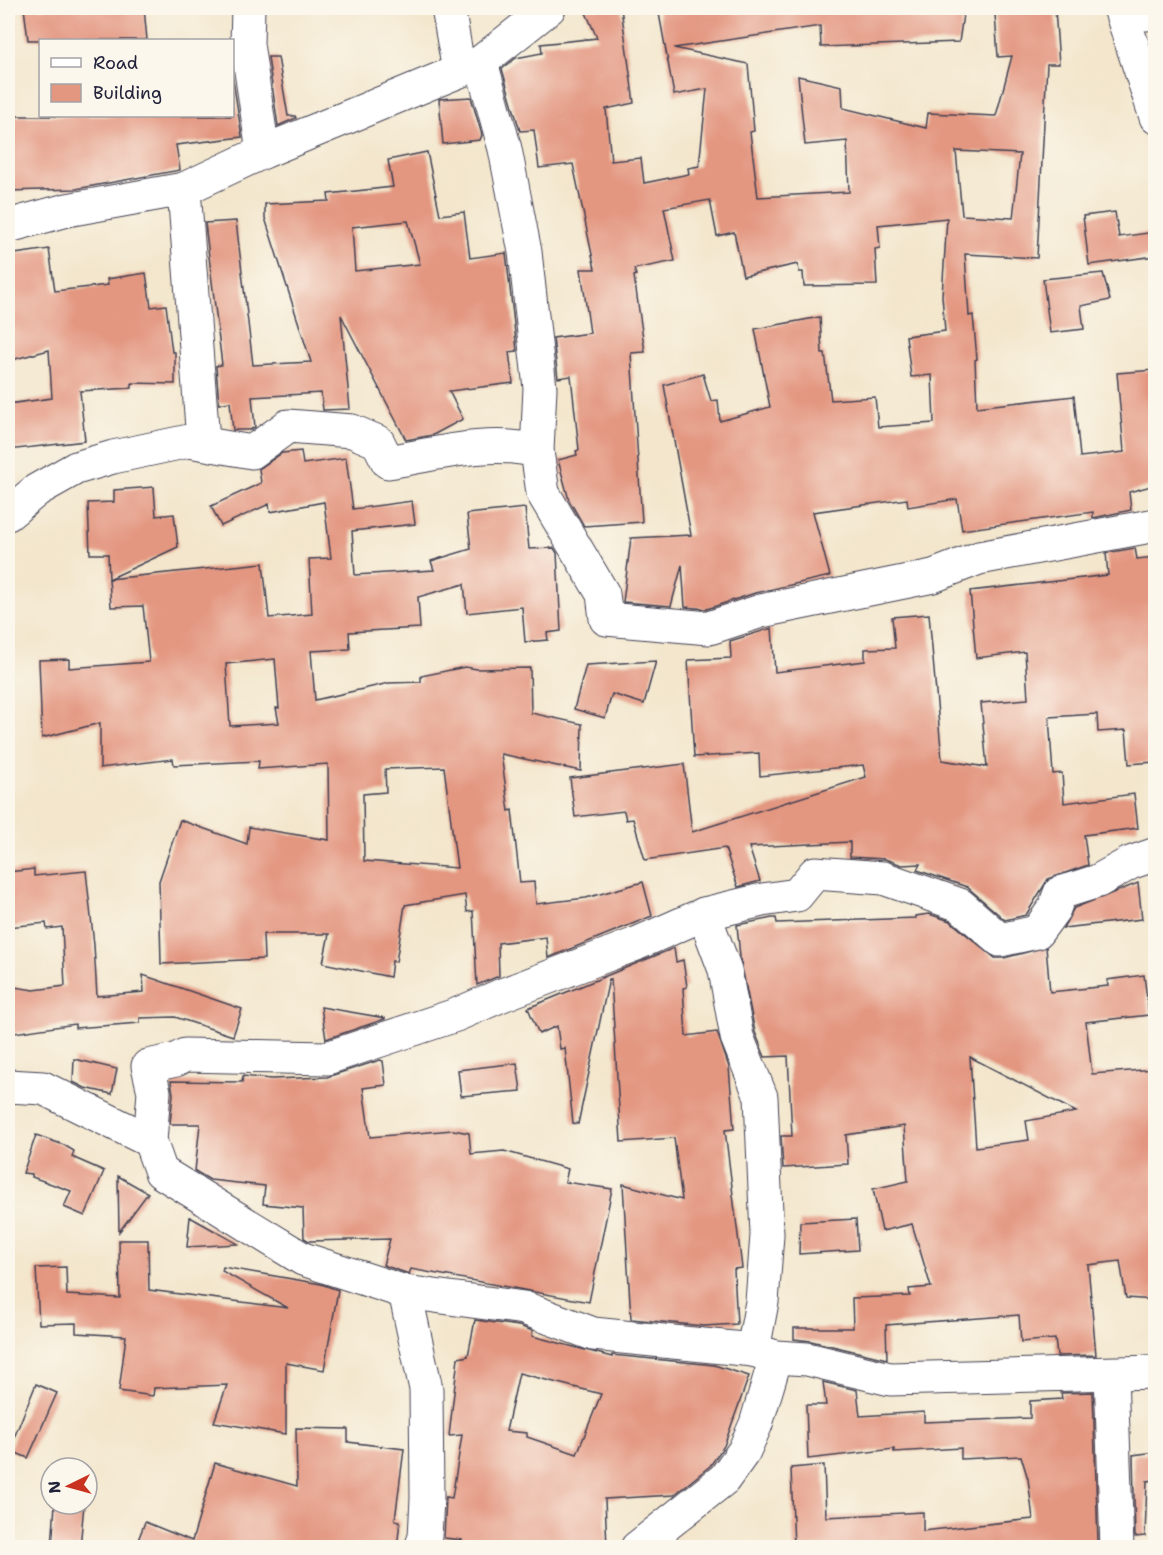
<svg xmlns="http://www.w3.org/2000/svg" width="1163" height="1555" font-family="'Shantell Sans',sans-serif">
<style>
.building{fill:#e39680;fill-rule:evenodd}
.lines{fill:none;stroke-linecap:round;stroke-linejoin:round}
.minor-casing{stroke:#413f51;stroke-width:35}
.minor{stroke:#fff;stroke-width:33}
</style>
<rect width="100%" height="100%" fill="#fbf7ec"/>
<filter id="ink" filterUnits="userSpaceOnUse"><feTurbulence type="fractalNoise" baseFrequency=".0167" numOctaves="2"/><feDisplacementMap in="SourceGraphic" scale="12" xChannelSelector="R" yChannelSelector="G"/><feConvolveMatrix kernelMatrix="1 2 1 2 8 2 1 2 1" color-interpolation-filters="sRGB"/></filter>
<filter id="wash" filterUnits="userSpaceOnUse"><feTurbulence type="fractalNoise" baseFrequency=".008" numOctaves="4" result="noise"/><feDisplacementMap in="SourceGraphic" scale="24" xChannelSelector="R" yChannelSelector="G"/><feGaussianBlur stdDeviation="1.35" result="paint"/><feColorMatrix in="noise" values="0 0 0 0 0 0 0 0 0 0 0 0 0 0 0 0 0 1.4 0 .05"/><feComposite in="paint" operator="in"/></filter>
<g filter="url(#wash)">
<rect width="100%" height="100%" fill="#f3e6cc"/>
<g id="blocks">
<g class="building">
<path d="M24 8H144L147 40H28Z"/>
<path d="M584 8H621L634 103 606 109 611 161 641 158 644 183 689 174 688 168 699 166 707 89 674 95 658 8H852L853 10H867V8H964L959 42 821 47 820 26 674 48 748 64 754 131 750 132 758 197 849 192 847 141 805 145 798 76 842 86 843 108 926 128 928 113 996 116 1012 56 998 57 995 14 1055 9 1059 64H1047L1037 258 965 254 969 316 973 315 977 359 975 360 977 407 1074 396 1080 457 1124 452 1117 373 1155 370V485L1129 492 1131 510 1093 518V512L962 530 957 499 908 507 907 499 813 512 830 576 755 593 707 609 685 607 682 565 671 606 623 602 631 538 691 535 664 385 703 374 711 401 718 400 720 421 770 407 755 329 820 317 822 353H825L831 400 875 397 878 427 934 423 932 375 911 377 906 336 945 331 942 296 947 218 878 225 880 248 875 249 877 285 804 286 803 272H799L798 264 743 276 734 232 717 236 710 200 664 208 675 261 634 269 636 275 634 276 645 352 631 353 642 522 584 526 569 500 558 460 577 455 576 451 579 450 571 376 558 378 553 338 590 333 581 269H595L573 164 539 168 534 130 520 131 502 69 516 58 542 53 541 44 597 38ZM956 151 1020 154 1013 218 962 215Z"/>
<path d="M268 57H278L288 116H295L296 118 278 126Z"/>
<path d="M232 74 242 137 176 145 180 170 76 189 8 191V116H232Z"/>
<path d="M471 97 482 135 480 140 443 144 439 99Z"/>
<path d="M427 152 440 215 464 212 470 258 506 253 517 351 509 352 513 383 449 391 463 419 433 435 406 440 341 315 350 409 323 410 321 393 252 397 255 427 250 430H233L230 402 219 404 216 366 222 365 205 223 236 221 253 365 311 362 265 218V204L329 201 328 194 393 187 388 160ZM408 221 420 264 355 271 352 227Z"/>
<path d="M1115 212 1119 237 1155 232V256L1089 265 1083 216Z"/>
<path d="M49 249 55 291 108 285 107 279 146 273 151 307 166 305 172 352H175V384L132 383V388L80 391 85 441 8 450V404L52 398 49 350 8 361V255Z"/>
<path d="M1103 273 1110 300 1081 306 1084 329 1050 333 1043 279Z"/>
<path d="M301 451 303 464 346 458 353 509 412 501 415 524 352 531 355 575 434 570 431 561 471 549 467 514 525 508 529 549 554 548 557 553 561 631 547 633 548 640 525 642 522 607 467 613 464 584 418 597 420 628 349 632 350 649 311 651 315 700 389 683 421 682V676L465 667 477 669 530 668 531 713 582 724 581 771 501 754 509 811 512 810 520 883 534 882 536 904 586 898 643 882 652 916 548 958 546 937 498 943 499 976 477 985 473 911 467 912 465 895 405 905 396 962 392 961 390 977 323 963 329 934H263L264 959 161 964 159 881 180 820 247 844 249 827 329 840 328 764 258 769 259 761 174 765 173 759 100 768V723L42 738 39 660 69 659V668L149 662 143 606 111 607 109 579 263 563 269 618 312 614 309 559 331 558 324 502 270 512 269 504 221 526 211 506 261 483 259 469 282 453ZM275 659 279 708H276L279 723 230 726 226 664ZM444 767 457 868 364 861 363 794 386 792 385 769Z"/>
<path d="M154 487 156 516 174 514 178 547 109 579 108 554H90L88 503 114 502V490Z"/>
<path d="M1135 548 1137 559 1155 557V707H1152L1155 762 1129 764 1126 730 1098 732 1097 714 1049 717 1053 774 1062 773 1064 803 1134 794 1138 828 1084 835 1088 865 1048 879 1026 915 1005 920 967 887 917 870 920 864 902 865 885 859 850 857V842L749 847 760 881 738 887 725 848 645 860 633 819 626 820 624 811 575 817 570 778 684 764 692 832 866 777 863 765 760 776 759 753 694 757 688 660 731 658 730 641 772 628 775 672 865 661V649L895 648 892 617 929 614 942 760 987 767 981 703 1028 699 1025 652 976 658 970 591 1108 575 1106 553Z"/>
<path d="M656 661 644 704 612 694 605 718 574 709 586 665Z"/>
<path d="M34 869V876L86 871 94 945 97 996 144 992 143 975 242 1009 233 1036 175 1017 140 1018V1023L75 1028V1024L8 1034V986L34 990 65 986 62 927 47 929 46 923 8 927V872Z"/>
<path d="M1138 883 1142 919 1063 928 1074 908Z"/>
<path d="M929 914 950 921 995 958H1004L1046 947 1050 992 1108 986 1107 980 1144 975 1149 1015 1086 1022 1092 1074 1155 1069V1300L1126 1298 1120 1261 1088 1265 1096 1355 1057 1356 1055 1339 1021 1342 1019 1315 886 1325 887 1359 811 1341 794 1339V1328H853L852 1298 910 1296 909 1289 931 1287 912 1224 882 1231 873 1189 908 1181 904 1126 846 1135 848 1164 783 1168 781 1136H792L788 1056 765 1057 755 1032 740 957 737 925 772 918H776L777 923 916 918V916ZM970 1057 1076 1112 1026 1121 1029 1140 976 1147Z"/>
<path d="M674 948 676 962 683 960 687 987 683 988 686 1036 717 1032 729 1067 734 1129 725 1130 742 1268 734 1269 737 1324 704 1326 631 1319 623 1184 682 1200 674 1138 621 1142 611 979H609L578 1124 573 1123 565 1048 560 1049 557 1026 539 1034 528 1008Z"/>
<path d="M321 1007 385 1018V1019L326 1039Z"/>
<path d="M74 1059 117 1069 112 1094 85 1088 73 1082Z"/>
<path d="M380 1060 383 1061 386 1085 363 1088 370 1137 453 1130 469 1133 471 1154 504 1151 568 1169 565 1182 612 1189 589 1302 411 1269 409 1274 383 1265 390 1239 309 1241 304 1238 303 1208 263 1204 265 1186 210 1180 195 1171 200 1124H170L173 1094 171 1081 242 1082 243 1076 271 1079 327 1077Z"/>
<path d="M517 1063 521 1091 461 1096 458 1070Z"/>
<path d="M36 1135 64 1145 74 1151 72 1157 104 1171 85 1216 64 1207 71 1191 32 1177V1174L23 1173Z"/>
<path d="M118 1176 148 1193 119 1232Z"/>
<path d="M190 1217 238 1244 187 1247Z"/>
<path d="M856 1219 858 1250 799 1254 800 1222Z"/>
<path d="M119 1240H148L149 1290 288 1308 222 1271 223 1267 321 1284 338 1290 324 1370 286 1363V1434L214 1422 227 1385 154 1388 153 1396 119 1391 126 1336 76 1333V1323L39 1324 36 1268 66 1267 67 1295 120 1298Z"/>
<path d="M475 1320 519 1326 533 1331 532 1336 612 1357V1355L714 1365 749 1376 724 1446 710 1466 674 1495 605 1499 607 1548H460L462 1540 444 1538 446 1497 452 1498 462 1435 449 1436 458 1358 468 1356ZM519 1373 601 1394 577 1454 527 1437V1433L506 1431Z"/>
<path d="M823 1382 857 1390 860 1416 924 1412V1422L1030 1418V1401L1062 1399 1061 1393 1093 1392 1098 1542 1049 1548H921V1544L794 1548 791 1468 824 1465 826 1517 923 1512V1531L1033 1519 1028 1479 1021 1456 961 1459V1448L894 1452V1449L808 1459 806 1405H826Z"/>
<path d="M36 1384 57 1393 28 1458 9 1450Z"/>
<path d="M296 1428 348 1429V1442L404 1449 395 1520 400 1521 397 1548H135L145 1522 192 1541 215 1463 297 1486Z"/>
<path d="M1155 1452V1480L1147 1481 1145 1536 1135 1537 1133 1455Z"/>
<path d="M55 1504H84L80 1548H52Z"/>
</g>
</g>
</g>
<g filter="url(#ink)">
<use href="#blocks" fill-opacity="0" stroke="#413f51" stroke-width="1.5"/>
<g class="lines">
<g class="minor-casing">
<g id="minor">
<path d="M248 8 247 44 263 152"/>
<path d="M448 8 459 71"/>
<path d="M1120 8 1156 117"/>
<path d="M1147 14 1156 12"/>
<path d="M481 62 505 149 525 252 540 388 537 451 543 493 603 594 606 619 709 628 761 611 933 576 979 558 1156 525"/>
<path d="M184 189 203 441"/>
<path d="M8 226 67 210 184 189 263 152 481 62 549 8"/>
<path d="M8 514 37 490 76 468 113 457 189 441 252 452 288 426 352 431 378 442 388 462C436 454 489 439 537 451"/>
<path d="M704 914 725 970 737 1037 761 1097 767 1235 762 1302 753 1350"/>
<path d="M8 1086 43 1088 150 1141 161 1172 303 1259 405 1292 524 1308 593 1334 753 1350 776 1357 807 1359 890 1379 1156 1372"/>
<path d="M150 1141 154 1092 148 1066 176 1060 185 1055 327 1058 456 1015 502 995 636 944 704 914 762 900 797 895 815 873 883 878 960 905 1000 940 1037 932 1054 909 1060 893 1098 881 1130 863 1156 854"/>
<path d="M405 1292 426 1389 427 1498 425 1537 421 1548"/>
<path d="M1111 1374 1117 1548"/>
<path d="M637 1548 724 1479 744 1451 756 1424 776 1357"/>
</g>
</g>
<use href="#minor" class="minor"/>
</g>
</g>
<rect width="1163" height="1555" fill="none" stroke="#fbf7ec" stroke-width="30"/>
<rect x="39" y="39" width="195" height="78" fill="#fbf7ec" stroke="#a4a2a5" stroke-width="1.5"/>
<rect x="51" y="58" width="30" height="9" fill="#ffffff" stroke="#a4a2a5" stroke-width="1.5"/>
<text x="93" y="69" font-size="18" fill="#22223b">Road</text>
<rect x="51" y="84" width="30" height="18" fill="#e39680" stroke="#a4a2a5" stroke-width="1.5"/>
<text x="93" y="99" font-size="18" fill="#22223b">Building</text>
<g transform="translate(69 1486) rotate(265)"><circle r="28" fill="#fbf7ec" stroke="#a4a2a5" stroke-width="1.5"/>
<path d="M0-4.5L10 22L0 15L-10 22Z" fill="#c8321e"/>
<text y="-9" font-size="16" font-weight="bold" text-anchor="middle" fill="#22223b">N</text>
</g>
</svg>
